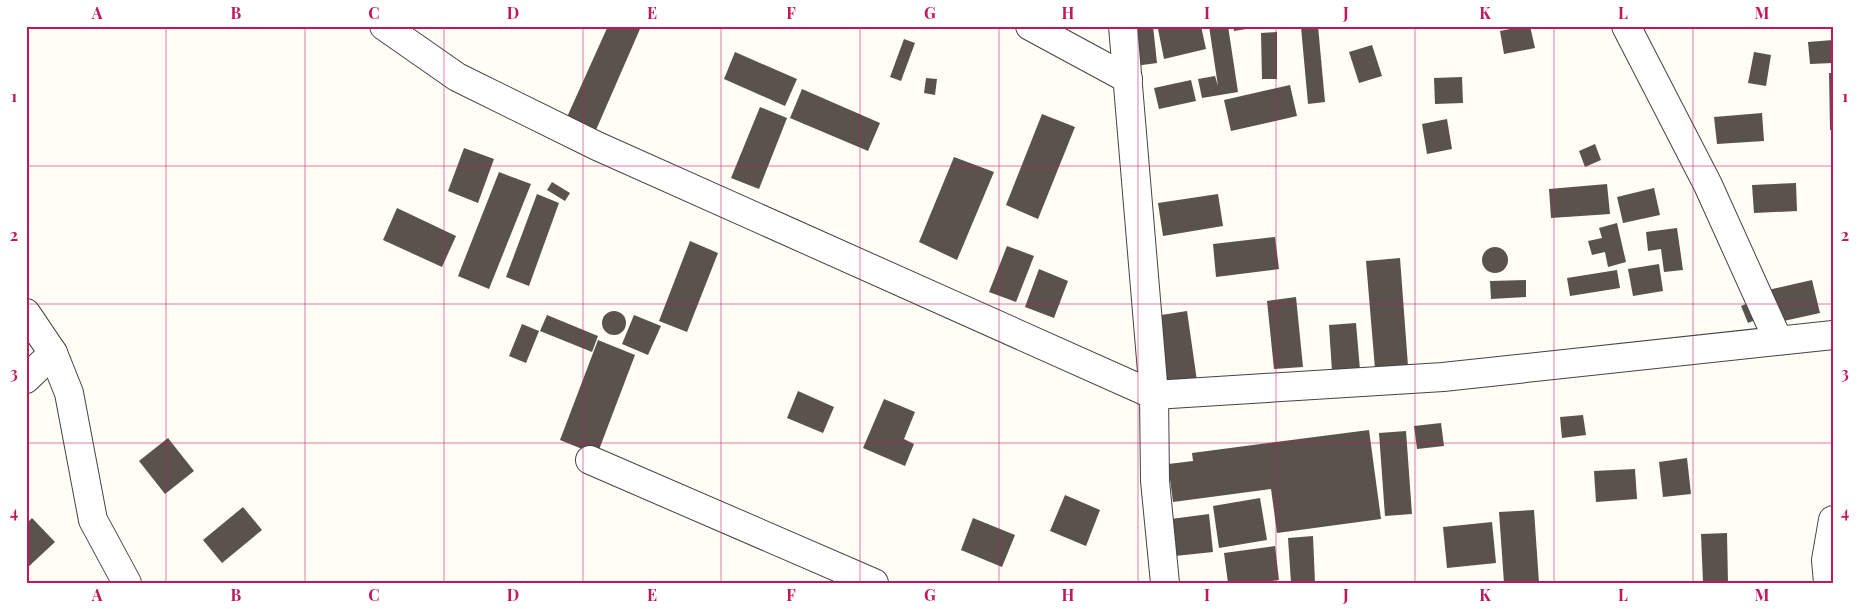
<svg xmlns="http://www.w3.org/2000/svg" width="1859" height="609" font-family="'Playfair Display',serif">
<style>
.building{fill:#5a524d}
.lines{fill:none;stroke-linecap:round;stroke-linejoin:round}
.minor-casing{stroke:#444;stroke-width:30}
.minor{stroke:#fff;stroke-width:28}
.grid{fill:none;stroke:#c2185b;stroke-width:1;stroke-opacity:0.55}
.neatline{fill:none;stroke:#c2185b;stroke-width:2}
.grid-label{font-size:16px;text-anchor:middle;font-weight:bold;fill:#c2185b}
</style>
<rect width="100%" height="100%" fill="#fffdf5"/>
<g class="building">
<path d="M608 26H634L640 29 596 130 567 117Z"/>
<path d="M1130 26H1153L1157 63 1135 66Z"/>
<path d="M1169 26H1201L1206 49 1164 59 1158 29Z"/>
<path d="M1209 26H1228L1238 92 1202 98 1198 79 1215 76 1218 86Z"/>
<path d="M1233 26H1259V27L1234 31Z"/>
<path d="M1318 26 1325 102 1308 104 1301 27Z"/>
<path d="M1525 26H1530L1535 48 1504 54 1500 31Z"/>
<path d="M1277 32V79H1262L1261 33Z"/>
<path d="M904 39 915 43 901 81 890 77Z"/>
<path d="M1833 40V63L1810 64 1808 42Z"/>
<path d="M1372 45 1382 76 1359 83 1349 52Z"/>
<path d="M735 52 797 79 785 106 724 79Z"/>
<path d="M1754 52 1771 55 1766 86 1748 83Z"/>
<path d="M1829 73H1833V130H1830Z"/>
<path d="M1462 77 1463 103 1435 104 1434 78Z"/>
<path d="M926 78 937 79 935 95 924 93Z"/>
<path d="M1191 80 1196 101 1159 109 1154 88Z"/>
<path d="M1290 85 1297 116 1231 131 1224 100Z"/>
<path d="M802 89 880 123 868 151 790 118Z"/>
<path d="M760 107 787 118 759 189 731 178Z"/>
<path d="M1762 113 1764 141 1717 144 1714 117Z"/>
<path d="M1042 114 1075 127 1038 219 1006 205Z"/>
<path d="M1447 119 1452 149 1427 154 1422 124Z"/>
<path d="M1595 144 1601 160 1585 167 1579 151Z"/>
<path d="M464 148 494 159 478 203 448 191Z"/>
<path d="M954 157 994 172 957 260 919 242Z"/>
<path d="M499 172 531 184 489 289 458 276Z"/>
<path d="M552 182 570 193 565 201 547 190Z"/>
<path d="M1796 183 1797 211 1754 213 1752 185Z"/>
<path d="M1607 184 1610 214 1551 218 1549 189Z"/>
<path d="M1654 188 1660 215 1623 223 1617 197Z"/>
<path d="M537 194 559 203 529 286 506 277Z"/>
<path d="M1218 194 1223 226 1163 236 1158 203Z"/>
<path d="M397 208 456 236 442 267 383 240Z"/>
<path d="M1617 223 1626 262 1608 267 1605 252 1592 255 1588 241 1602 238 1599 228Z"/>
<path d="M1677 228 1683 270 1664 272 1661 249 1648 251 1646 232Z"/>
<path d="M1275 237 1279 269 1216 277 1213 244Z"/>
<path d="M690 241 718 253 687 332 659 321Z"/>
<path d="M1007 246 1034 256 1016 302 989 292Z"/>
<circle cx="1495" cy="260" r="13"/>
<path d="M1400 258 1408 366 1375 369 1366 261Z"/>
<path d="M1659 264 1663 291 1633 296 1628 269Z"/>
<path d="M1039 269 1068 281 1054 318 1025 307Z"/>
<path d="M1617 270 1620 288 1570 296 1567 278Z"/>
<path d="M1526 280V297L1491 299 1490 281Z"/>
<path d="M1812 280 1820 313 1775 323 1768 290Z"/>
<path d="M1296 297 1303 367 1274 369 1267 301Z"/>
<path d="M1753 301 1760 318 1748 323 1741 306Z"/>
<circle cx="614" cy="323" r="12"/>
<path d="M1187 311 1197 381 1166 385 1155 316Z"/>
<path d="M547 315 598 336 592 352 540 331Z"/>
<path d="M634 315 661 326 648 355 622 344Z"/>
<path d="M1356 323 1360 370 1332 372 1329 325Z"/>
<path d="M522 324 539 331 526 363 509 356Z"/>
<path d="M598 340 635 355 597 455 560 440Z"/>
<path d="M798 391 834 407 823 433 787 418Z"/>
<path d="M884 399 915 412 904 439 914 444 905 466 863 448Z"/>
<path d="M1583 415 1586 435 1562 438 1560 417Z"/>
<path d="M1441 423 1444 446 1417 449 1414 426Z"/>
<path d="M1369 430 1381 519 1277 533 1271 489 1173 502 1168 464 1193 461 1192 453Z"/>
<path d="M1406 431 1412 514 1385 516 1379 433Z"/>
<path d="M168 438 194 471 165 494 139 461Z"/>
<path d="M1687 458 1691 494 1663 497 1659 462Z"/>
<path d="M1635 469 1637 499 1596 502 1594 471Z"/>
<path d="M1065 495 1100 510 1086 546 1050 531Z"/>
<path d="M1260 498 1267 540 1219 548 1213 506Z"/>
<path d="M243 507 262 530 222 563 203 540Z"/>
<path d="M1534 510 1539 583H1504L1499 512Z"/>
<path d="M1209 514 1213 552 1175 556 1171 519Z"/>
<path d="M32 518 55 542 26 569V524Z"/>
<path d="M973 518 1015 535 1002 567 961 550Z"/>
<path d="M1492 522 1496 563 1447 568 1443 527Z"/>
<path d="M1727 533 1728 583H1703L1701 534Z"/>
<path d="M1313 536 1315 583H1291L1288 538Z"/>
<path d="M1275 546 1279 580 1256 583H1228L1224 553Z"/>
</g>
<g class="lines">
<g class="minor-casing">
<g id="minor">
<path d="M384 26 457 77 597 146 1154 395 1443 377 1833 335"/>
<path d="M1030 26 1128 79"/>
<path d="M1123 26 1154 395 1155 481 1165 583"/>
<path d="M1626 26 1708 185 1778 340"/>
<path d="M26 313 53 353 69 393 93 520 127 583"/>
<path d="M26 379 53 353"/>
<path d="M590 460 874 583"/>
<path d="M1828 583 1826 560 1833 520"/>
</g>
</g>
<use href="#minor" class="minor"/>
</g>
<path class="grid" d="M166 26V583M305 26V583M444 26V583M583 26V583M721 26V583M860 26V583M999 26V583M1138 26V583M1276 26V583M1415 26V583M1554 26V583M1693 26V583M26 166H1833M26 304H1833M26 443H1833"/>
<rect width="1859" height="609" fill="none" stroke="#ffffff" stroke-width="55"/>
<rect x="28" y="28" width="1804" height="554" class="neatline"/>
<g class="grid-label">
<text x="97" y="19">A</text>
<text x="236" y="19">B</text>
<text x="374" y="19">C</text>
<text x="513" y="19">D</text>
<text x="652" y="19">E</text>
<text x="791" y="19">F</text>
<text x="930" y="19">G</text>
<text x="1068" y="19">H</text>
<text x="1207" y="19">I</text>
<text x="1346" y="19">J</text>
<text x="1485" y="19">K</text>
<text x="1623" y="19">L</text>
<text x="1762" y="19">M</text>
<text x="14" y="102">1</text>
<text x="1845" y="102">1</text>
<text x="14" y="241">2</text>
<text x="1845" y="241">2</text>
<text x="14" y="379">3</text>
<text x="1845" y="379">3</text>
<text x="14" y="518">4</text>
<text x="1845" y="518">4</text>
<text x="97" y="601">A</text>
<text x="236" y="601">B</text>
<text x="374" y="601">C</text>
<text x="513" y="601">D</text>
<text x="652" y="601">E</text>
<text x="791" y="601">F</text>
<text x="930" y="601">G</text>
<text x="1068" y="601">H</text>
<text x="1207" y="601">I</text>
<text x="1346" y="601">J</text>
<text x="1485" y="601">K</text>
<text x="1623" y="601">L</text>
<text x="1762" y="601">M</text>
</g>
</svg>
